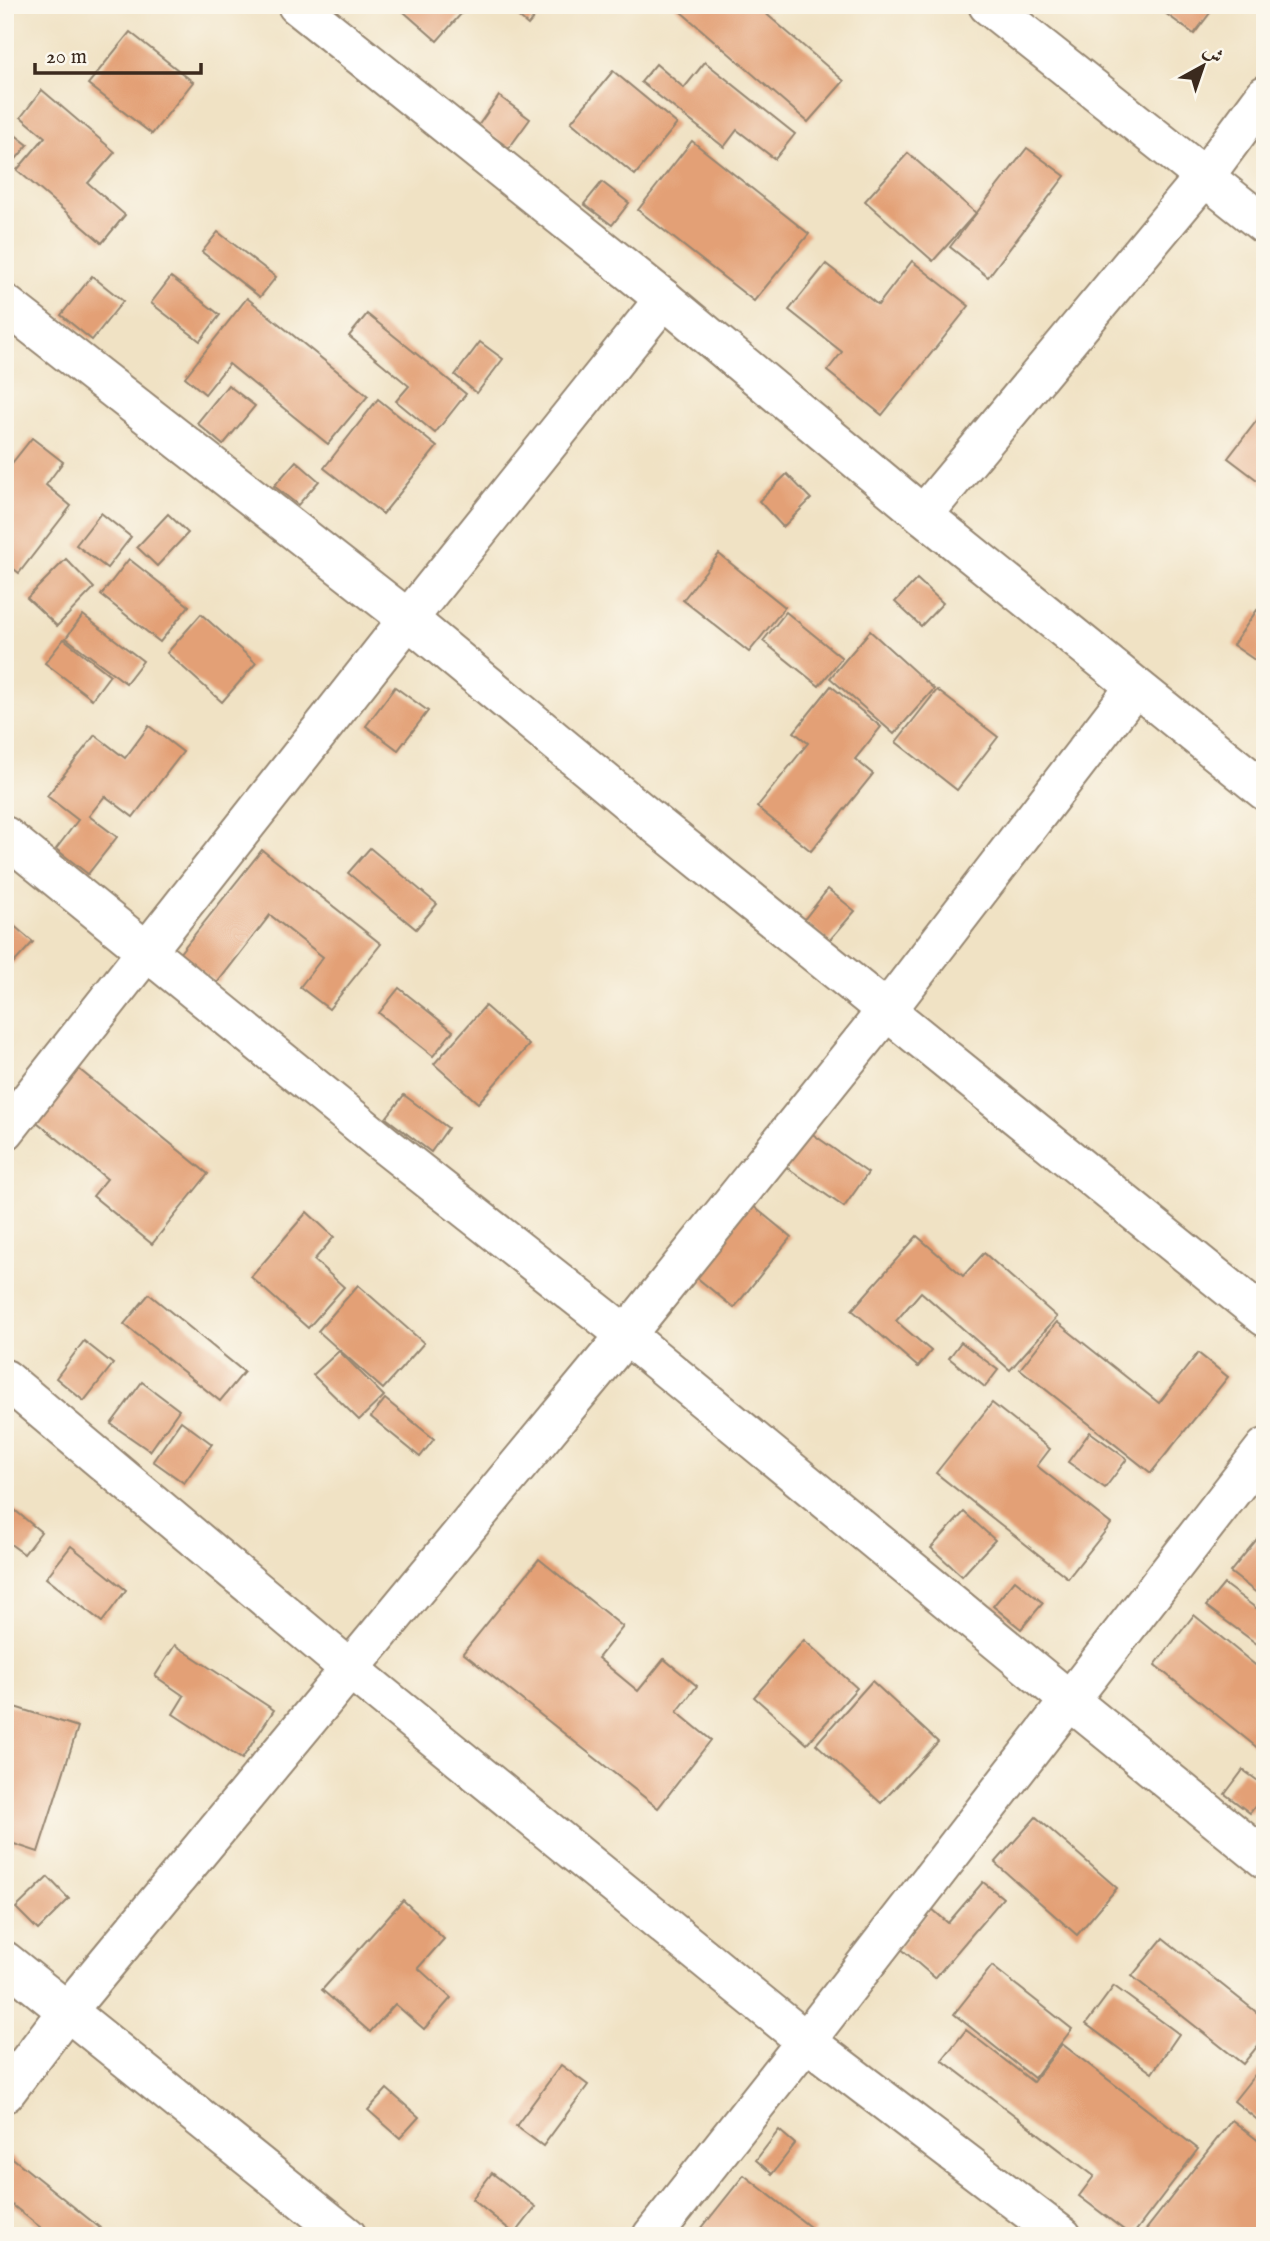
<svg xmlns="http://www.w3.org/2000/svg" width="1270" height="2241" font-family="'IM FELL English',Amiri,serif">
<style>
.building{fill:#e3a076}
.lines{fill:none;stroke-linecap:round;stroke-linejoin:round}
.street-casing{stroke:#968671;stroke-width:42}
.street{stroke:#fff;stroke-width:38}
</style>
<rect width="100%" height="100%" fill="#fbf7ec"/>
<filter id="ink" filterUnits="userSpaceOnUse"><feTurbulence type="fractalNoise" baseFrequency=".0143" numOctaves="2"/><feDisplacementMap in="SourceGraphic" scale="14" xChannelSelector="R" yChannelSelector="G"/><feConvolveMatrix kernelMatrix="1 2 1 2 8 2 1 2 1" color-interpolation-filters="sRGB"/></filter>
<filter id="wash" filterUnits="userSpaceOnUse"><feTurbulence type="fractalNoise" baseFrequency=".00686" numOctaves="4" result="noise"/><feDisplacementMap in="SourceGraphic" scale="28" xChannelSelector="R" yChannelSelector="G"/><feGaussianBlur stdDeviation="1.57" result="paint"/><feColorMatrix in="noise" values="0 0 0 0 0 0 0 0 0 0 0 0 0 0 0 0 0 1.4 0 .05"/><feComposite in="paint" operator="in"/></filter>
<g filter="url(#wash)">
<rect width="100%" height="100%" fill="#f0e2c4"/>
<g id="blocks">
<g class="building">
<path d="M396 5H469L437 41Z"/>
<path d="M505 5H545L528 25Z"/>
<path d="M673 5H756L844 81 808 122Z"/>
<path d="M1154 5H1216L1194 34Z"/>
<path d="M130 32 193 82 152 134 88 84Z"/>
<path d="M705 62 795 134 775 159 737 130 724 147 641 82 656 64 684 88Z"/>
<path d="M613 71 677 124 635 175 571 122Z"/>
<path d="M42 90 115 152 88 183 125 215 102 243 17 170 45 137 21 117Z"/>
<path d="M499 96 530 119 509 148 478 126Z"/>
<path d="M5 127 28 145 5 172Z"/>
<path d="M692 141 809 234 754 301 638 210Z"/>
<path d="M1027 148 1065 176 988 277 950 247Z"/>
<path d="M908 153 976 213 933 261 865 201Z"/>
<path d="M602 182 629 203 612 225 584 204Z"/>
<path d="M218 232 276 277 260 297 202 252Z"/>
<path d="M912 261 969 306 882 415 827 371 842 352 789 310 826 264 878 305Z"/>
<path d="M92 276 123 301 92 340 61 315Z"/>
<path d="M171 277 220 315 200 341 151 303Z"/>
<path d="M247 298 368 396 328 444 229 364 205 394 185 377Z"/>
<path d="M367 314 466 394 435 433 396 401 409 386 349 336Z"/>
<path d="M480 342 503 359 477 393 455 375Z"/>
<path d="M228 385 255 406 223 445 197 423Z"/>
<path d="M378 399 437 447 383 514 324 468Z"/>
<path d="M1265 410V486L1228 458Z"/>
<path d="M32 438 63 462 46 485 71 506 19 573 5 562V472Z"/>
<path d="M296 461 319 481 298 505 274 486Z"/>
<path d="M787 474 811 499 783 527 759 501Z"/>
<path d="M101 513 131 537 107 568 76 545Z"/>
<path d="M168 514 188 533 157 566 137 547Z"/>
<path d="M719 554 785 607 749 652 683 600Z"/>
<path d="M66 559 94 588 57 626 27 598Z"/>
<path d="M129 559 189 606 160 642 101 595Z"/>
<path d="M917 579 943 603 921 626 895 602Z"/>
<path d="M1257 610 1265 616V661L1262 665 1233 645Z"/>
<path d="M786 612 842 658 819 686 763 641Z"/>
<path d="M201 614 256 663 222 702 167 653Z"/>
<path d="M83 615 143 661 126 683 66 638Z"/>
<path d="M870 631 934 689 894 734 830 678Z"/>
<path d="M64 639 110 675 92 699 45 663Z"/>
<path d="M831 686 881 727 855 759 873 774 811 851 757 807 808 743 794 732Z"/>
<path d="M395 687 428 711 398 750 366 726Z"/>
<path d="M937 690 998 737 957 790 896 742Z"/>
<path d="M149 726 183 752 133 817 105 796 89 816 117 837 88 874 56 849 78 820 47 796 95 735 125 758Z"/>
<path d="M370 848 437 904 416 929 348 873Z"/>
<path d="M262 850 381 944 329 1009 300 987 323 957 270 915 217 983 179 954Z"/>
<path d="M828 889 855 911 829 941 803 921Z"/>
<path d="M5 918 33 942 13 964 5 958Z"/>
<path d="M399 988 453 1031 433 1056 379 1013Z"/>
<path d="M485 1006 529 1045 478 1103 434 1064Z"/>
<path d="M59 1053 208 1174 152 1244 93 1196 107 1179 16 1105Z"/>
<path d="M404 1095 448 1128 431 1152 386 1118Z"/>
<path d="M794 1121 868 1173 844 1207 769 1155Z"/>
<path d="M736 1192 791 1237 734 1308 679 1263Z"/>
<path d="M307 1212 334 1237 314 1260 344 1287 308 1328 251 1277Z"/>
<path d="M917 1236 963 1276 984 1253 1057 1317 1010 1370 921 1292 896 1321 931 1351 918 1367 852 1310Z"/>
<path d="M358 1285 424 1343 383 1389 318 1331Z"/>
<path d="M149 1294 244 1372 220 1401 124 1324Z"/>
<path d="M1057 1322 1159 1403 1198 1353 1228 1377 1151 1473 1020 1369Z"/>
<path d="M84 1341 113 1364 84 1401 56 1378Z"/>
<path d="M961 1342 998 1370 985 1387 949 1358Z"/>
<path d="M339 1351 384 1396 359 1420 313 1375Z"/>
<path d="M142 1382 179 1410 150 1451 111 1424Z"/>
<path d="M385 1399 434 1439 420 1457 371 1417Z"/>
<path d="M992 1403 1050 1449 1037 1466 1111 1524 1068 1578 936 1473Z"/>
<path d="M181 1421 212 1444 184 1483 153 1461Z"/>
<path d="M1090 1432 1127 1459 1105 1488 1068 1462Z"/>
<path d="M11 1507 41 1532 24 1554 5 1540V1514Z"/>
<path d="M964 1512 995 1540 962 1576 931 1548Z"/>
<path d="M1257 1539 1265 1545V1586L1258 1594 1230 1572Z"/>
<path d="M71 1546 126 1590 102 1622 46 1578Z"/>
<path d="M539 1559 623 1627 598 1658 638 1691 664 1659 697 1686 677 1712 711 1740 658 1808 463 1653Z"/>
<path d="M1015 1580 1043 1603 1021 1629 993 1606Z"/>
<path d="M1224 1584 1265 1615V1650L1206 1606Z"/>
<path d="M1194 1615 1265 1673V1754L1155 1665Z"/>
<path d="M804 1640 857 1688 807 1744 754 1697Z"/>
<path d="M175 1645 274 1710 242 1759 173 1714 184 1696 155 1676Z"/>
<path d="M872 1681 938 1742 881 1803 816 1744Z"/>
<path d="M5 1704 78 1727 38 1852 5 1841Z"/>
<path d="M1243 1770 1265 1786V1793L1250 1813 1225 1794Z"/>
<path d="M1036 1817 1117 1888 1077 1935 995 1863Z"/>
<path d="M48 1877 69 1899 38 1930 16 1908Z"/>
<path d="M983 1882 1003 1898 935 1978 899 1947 931 1908 948 1923Z"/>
<path d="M403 1900 444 1939 418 1968 451 1998 424 2029 395 2004 370 2032 322 1990Z"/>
<path d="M1163 1938 1265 2019V2037L1243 2064 1132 1976Z"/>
<path d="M992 1966 1072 2029 1034 2078 954 2014Z"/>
<path d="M1114 1986 1179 2034 1152 2073 1086 2024Z"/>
<path d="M966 2030 1033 2082 1062 2044 1198 2149 1132 2236 1079 2196 1094 2176 942 2060Z"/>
<path d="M1265 2062V2126L1234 2101Z"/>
<path d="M561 2065 588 2085 543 2146 516 2126Z"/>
<path d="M387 2089 419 2117 400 2138 368 2110Z"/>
<path d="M1232 2120 1265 2146V2236H1141Z"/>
<path d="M779 2130 795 2144 772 2174 756 2160Z"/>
<path d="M5 2152 100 2228 93 2236H51L5 2199Z"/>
<path d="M492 2173 536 2207 515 2234 472 2199Z"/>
<path d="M744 2175 815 2231 812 2236H711L701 2229Z"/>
</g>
</g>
</g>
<g filter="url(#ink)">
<use href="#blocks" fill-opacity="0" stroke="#968671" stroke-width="2"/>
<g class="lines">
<g class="street-casing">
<g id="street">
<path d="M297 5 664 299 923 515 1265 791"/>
<path d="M988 5 1265 225"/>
<path d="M5 304 408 619 647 817 1265 1317"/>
<path d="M923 515 1205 176 1265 95"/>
<path d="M5 836 385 1145 626 1335 1069 1700 1265 1859"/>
<path d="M5 1131 408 619 664 299"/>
<path d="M5 1379 350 1669 806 2041 1062 2236"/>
<path d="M5 1961 347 2236"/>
<path d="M5 2093 67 2011 626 1335 887 1010 1135 687"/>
<path d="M652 2236 806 2041 1265 1448"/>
</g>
</g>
<use href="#street" class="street"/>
</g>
</g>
<rect width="1270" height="2241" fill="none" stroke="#fbf7ec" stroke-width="28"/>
<g transform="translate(1203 66) rotate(40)" stroke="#fbf7ec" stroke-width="5" paint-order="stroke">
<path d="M0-5L12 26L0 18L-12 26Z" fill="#3b2a1e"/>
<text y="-10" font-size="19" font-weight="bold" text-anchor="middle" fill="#3b2a1e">ش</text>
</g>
<path d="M35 63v10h166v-10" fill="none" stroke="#3b2a1e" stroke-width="3.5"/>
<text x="46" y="63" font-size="21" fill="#3b2a1e" stroke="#fbf7ec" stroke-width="5" paint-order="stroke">20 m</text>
</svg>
